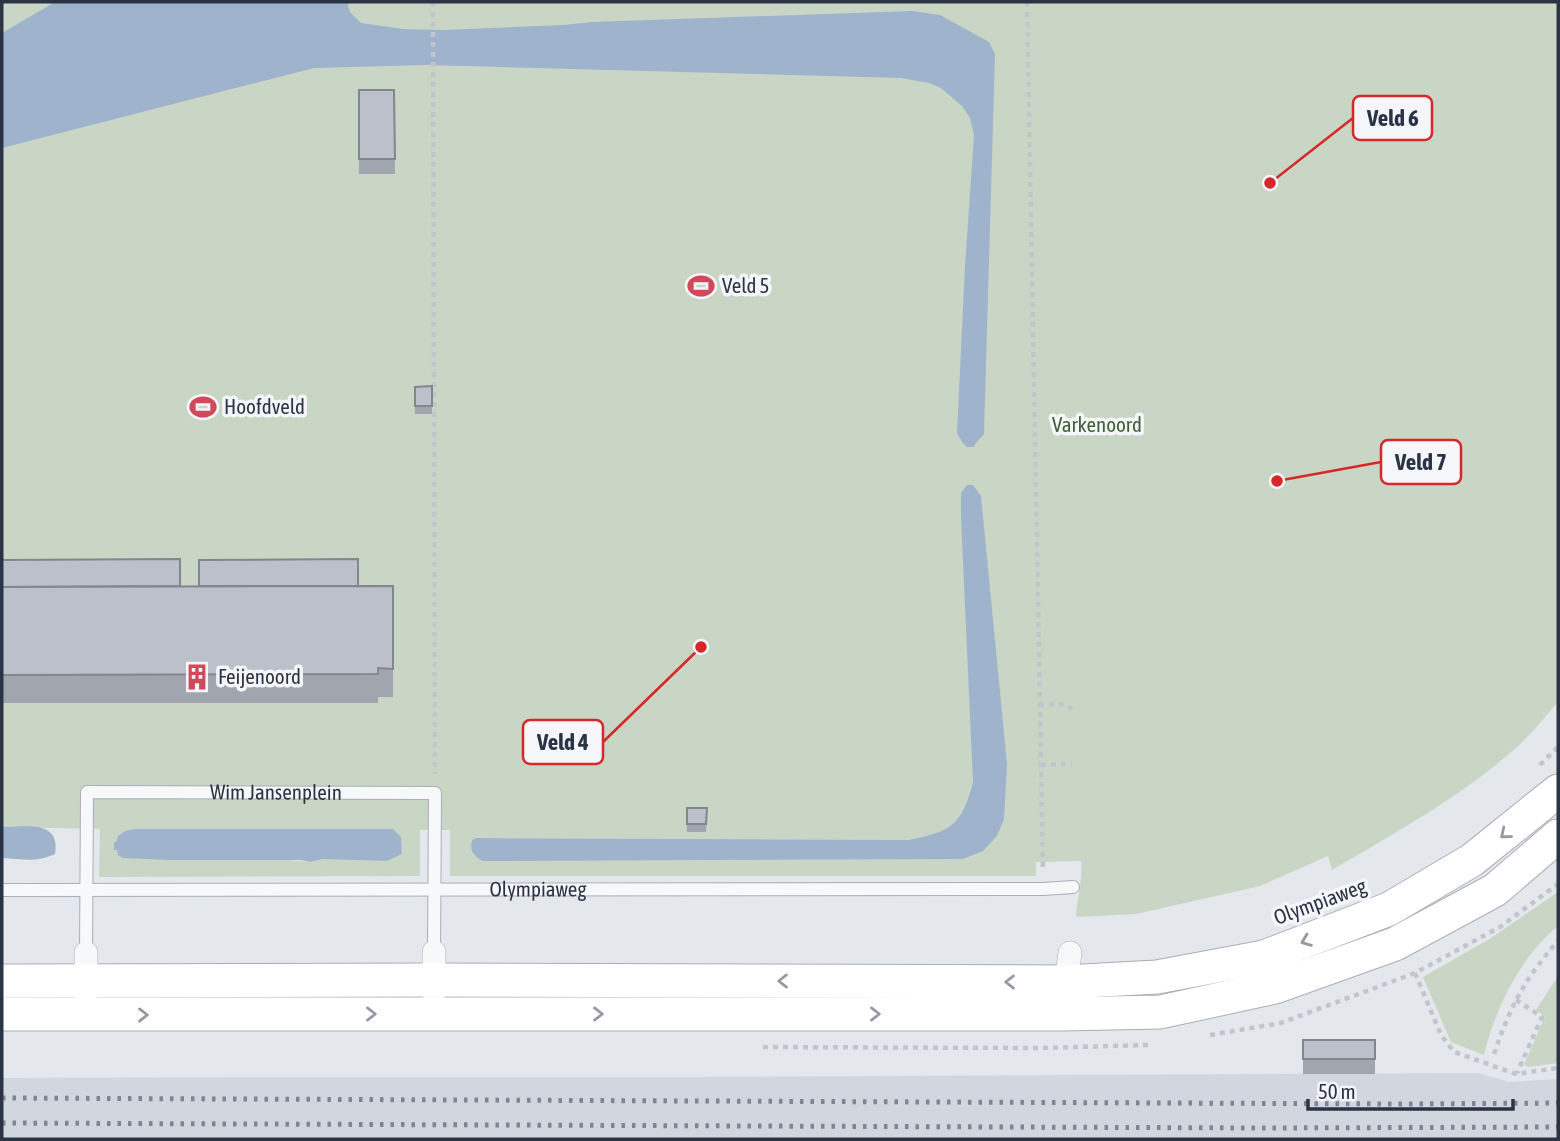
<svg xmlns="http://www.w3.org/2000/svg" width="1560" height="1141" font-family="'Asap Condensed',sans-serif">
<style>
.built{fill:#d2d6de}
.green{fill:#c9d6c5;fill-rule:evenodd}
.water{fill:#9fb4cc}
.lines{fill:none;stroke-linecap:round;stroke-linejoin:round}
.service-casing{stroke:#a9aeb7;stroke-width:14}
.minor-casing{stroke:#a9aeb7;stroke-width:24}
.secondary-casing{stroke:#a9aeb7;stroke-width:35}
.path{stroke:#c2c5cb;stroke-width:4.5;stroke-dasharray:5 5;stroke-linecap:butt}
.service{stroke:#f7f8fa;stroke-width:12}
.minor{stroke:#f7f8fa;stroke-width:23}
.secondary{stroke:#fff;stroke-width:33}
.rail{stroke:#7d8696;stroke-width:5;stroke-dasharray:3.5 7;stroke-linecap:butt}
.wall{fill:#a1a5ae}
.building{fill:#bbc0ca;stroke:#83868d;stroke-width:2}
.oneway{stroke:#959aa2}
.labels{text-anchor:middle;stroke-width:7;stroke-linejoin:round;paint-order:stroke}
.poi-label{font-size:21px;fill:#2b3445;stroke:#f4f6f9;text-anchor:start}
.park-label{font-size:21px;fill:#3f6138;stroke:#f4f6f9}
.street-label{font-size:21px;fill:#2b3445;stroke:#f4f6f9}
.leader{fill:none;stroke:#d62828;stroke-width:2.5}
.callout-dot{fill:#d62828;stroke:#f4f6f9;stroke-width:2.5}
.callout{fill:#f4f6f9;stroke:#d62828;stroke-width:2.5}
.callout-label{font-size:23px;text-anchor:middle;font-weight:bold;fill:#2b3445}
</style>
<rect width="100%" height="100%" fill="#e4e7ec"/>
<path class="built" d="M1478 1073 1509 1082 1558 1079V1139H2V1078L236 1077H693Z"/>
<g class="green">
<path d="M2 2H1558V702C1545 717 1532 733 1518 746 1464 795 1395 833 1332 870L1328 856 1260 886 1136 914 1076 917C1077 898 1083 880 1081 861L1036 862V876H450V830H420V876L99 877 100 829 2 827ZM125 831 401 837 402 854 394 858 323 859 310 862 116 843 118 836ZM476 838 908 840 474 856C470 851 471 846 472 840Z"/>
<path d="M1558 892V926C1520 957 1495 1009 1484 1055L1451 1042 1423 977 1491 938Z"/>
<path d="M1558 976V1063L1529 1067 1524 1065 1545 1016 1536 1010Z"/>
</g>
<g class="water">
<path d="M55 2H347L350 12 361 23 403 29 443 30 564 25 592 22 912 11 940 15 989 42 995 54 984 434 975 444 974 447H967L962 442 957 433 965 266 974 135 970 118 962 106 941 88 929 83 901 78 426 65 314 68 2 148V33Z"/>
<path d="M967 485H973L981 496 1007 764 1004 819 997 836 983 851 963 859 483 861C473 855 469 852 472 840L476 838 908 840C951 832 962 825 973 782L961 518V493Z"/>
<path d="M2 827C25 827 61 819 55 854 35 863 23 859 2 858Z"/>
<path d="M135 829H393L401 837 402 854 387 861 323 859 310 862 301 860H168L123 858 118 855 117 850H114V842H116L118 836 125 831Z"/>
</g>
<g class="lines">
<g class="service-casing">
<g id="service">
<path id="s1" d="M2 890 1043 889 1073 887"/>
<path id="s2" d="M86 953 87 792 435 793 434 952"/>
</g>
</g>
<g class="minor-casing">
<g id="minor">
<path d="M434 993V952"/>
<path d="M86 994V953"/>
<path d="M1064 995 1070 953"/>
</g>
</g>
<g class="secondary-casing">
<g id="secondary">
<path d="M2 981 434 980 1065 982 1157 977 1264 957 1389 909 1472 860 1558 791"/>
<path d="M2 1014H1062L1160 1012 1275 987 1395 944 1495 890 1558 836"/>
</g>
</g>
<g class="path">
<path d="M433 2 435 774"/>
<path d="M1027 2 1043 872"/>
<path d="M1039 705 1066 704 1072 709"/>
<path d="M1041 765 1072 764"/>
<path d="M1540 765 1558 747"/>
<path d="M1415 973 1441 1035 1454 1052 1516 1074 1558 1068"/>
<path d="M1516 1000 1542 1017 1517 1073"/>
<path d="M1210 1035 1281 1023 1415 973 1500 927 1558 884"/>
<path d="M763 1047 1039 1048 1149 1045"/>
<path d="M1494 1054C1510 1007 1525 978 1558 941"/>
</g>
<use href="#service" class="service"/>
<use href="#minor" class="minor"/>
<use href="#secondary" class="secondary"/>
<g class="rail">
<path d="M2 1098 1402 1104 1558 1103"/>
<path d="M2 1123 1260 1128 1558 1127"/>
</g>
</g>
<g class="wall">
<path d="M359 90H394L395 174H359Z"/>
<path d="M432 386V414H415V387Z"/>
<path d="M2 560 180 586H393V697H378V703H2Z"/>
<path d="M687 808H707L706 832H687Z"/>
<rect x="1303" y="1040" width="72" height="34"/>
</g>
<g class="building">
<path d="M359 90H394L395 159H359Z"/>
<path d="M432 386V406H415V387Z"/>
<path d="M180 559V586L2 587V560Z"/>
<path d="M358 559V586H199V560Z"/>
<path d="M393 586V669L378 668V674L2 675V587Z"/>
<path d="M687 808H707L706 824H687Z"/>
<rect x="1303" y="1040" width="72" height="19"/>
</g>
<defs><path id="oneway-chevron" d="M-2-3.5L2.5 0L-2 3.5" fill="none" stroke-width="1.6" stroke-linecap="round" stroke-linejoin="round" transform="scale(1.75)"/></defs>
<g class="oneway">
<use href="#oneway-chevron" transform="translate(1505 834) rotate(141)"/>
<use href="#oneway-chevron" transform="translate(1306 941) rotate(159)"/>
<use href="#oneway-chevron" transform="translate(783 981) rotate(-180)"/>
<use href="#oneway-chevron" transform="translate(1010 982) rotate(-180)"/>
<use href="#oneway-chevron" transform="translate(371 1014)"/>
<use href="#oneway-chevron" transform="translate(598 1014)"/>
<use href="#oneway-chevron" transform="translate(875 1014)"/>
<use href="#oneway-chevron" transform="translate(143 1015)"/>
</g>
<defs>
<g id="stadium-bare" transform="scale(2.1)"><path d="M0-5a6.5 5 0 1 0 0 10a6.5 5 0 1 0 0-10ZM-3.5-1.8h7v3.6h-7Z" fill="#d1495b" stroke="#f4f6f9" stroke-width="2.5" paint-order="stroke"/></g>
<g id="building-bare" transform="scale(2.1)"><path d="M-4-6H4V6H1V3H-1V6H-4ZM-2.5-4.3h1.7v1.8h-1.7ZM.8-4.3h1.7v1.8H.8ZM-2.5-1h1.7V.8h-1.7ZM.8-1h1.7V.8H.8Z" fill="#d1495b" stroke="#f4f6f9" stroke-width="2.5" paint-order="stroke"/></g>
</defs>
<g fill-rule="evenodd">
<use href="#stadium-bare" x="701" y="286"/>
<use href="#stadium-bare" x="203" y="407"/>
<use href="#building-bare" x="197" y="677"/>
</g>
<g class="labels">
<g class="poi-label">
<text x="722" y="293">Veld 5</text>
<text x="224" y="414">Hoofdveld</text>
<text x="218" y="684">Feijenoord</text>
</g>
<g class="park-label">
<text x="1097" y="432">Varkenoord</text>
</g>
<g class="street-label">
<text dy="7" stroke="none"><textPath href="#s2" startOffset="350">Wim Jansenplein</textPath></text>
<text dy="7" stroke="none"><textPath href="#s1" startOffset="536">Olympiaweg</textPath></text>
<text transform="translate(1320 902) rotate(-20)" y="7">Olympiaweg</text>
</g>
</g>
<path class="leader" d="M1270 183L1353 118M1277 481L1381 462M701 647L603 742"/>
<g class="callout-dot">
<circle cx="1270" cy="183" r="7"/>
<circle cx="1277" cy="481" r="7"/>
<circle cx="701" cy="647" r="7"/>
</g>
<g class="callout">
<rect x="1353" y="96" width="79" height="44" rx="7"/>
<rect x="1381" y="440" width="80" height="44" rx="7"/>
<rect x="523" y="720" width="80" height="44" rx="7"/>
</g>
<g class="callout-label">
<text x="1393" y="126">Veld 6</text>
<text x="1421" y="470">Veld 7</text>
<text x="563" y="750">Veld 4</text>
</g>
<rect width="1560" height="1141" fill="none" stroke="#2b3445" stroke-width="7"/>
<path d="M1308 1099v10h205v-10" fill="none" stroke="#2b3445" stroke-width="3.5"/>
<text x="1318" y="1099" font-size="21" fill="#2b3445" stroke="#f4f6f9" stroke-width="5" paint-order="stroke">50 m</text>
</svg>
